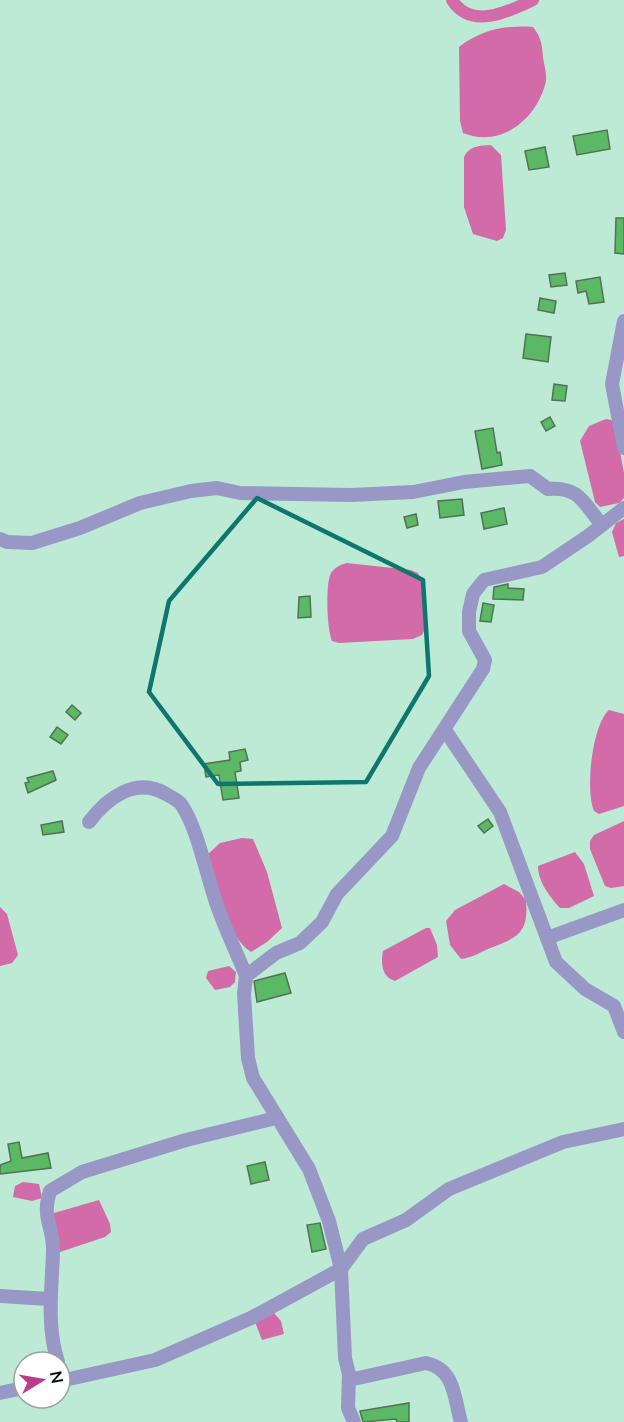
<svg xmlns="http://www.w3.org/2000/svg" width="624" height="1422" font-family="Lato,sans-serif">
<style>
.water{fill:#d36ba8}
.lines{fill:none;stroke-linecap:round;stroke-linejoin:round}
.canal{stroke:#d36ba8;stroke-width:12}
.building{fill:#5bb864;stroke:#537155;stroke-width:1.5}
.street{stroke:#9897c5;stroke-width:14}
.marked{fill:none;stroke:#0f766e;stroke-width:4.5;stroke-linejoin:round}
</style>
<rect width="100%" height="100%" fill="#bcead5"/>
<g class="water">
<path d="M533 27C541 37 542 44 543 57 544 65 548 77 545 85 535 120 501 148 463 133L460 121 459 47C481 30 505 25 533 27Z"/>
<path d="M491 145 501 155 506 230 503 238 497 241 473 234 464 207V157C470 145 480 146 491 145Z"/>
<path d="M606 419 611 420 615 425 624 473V498L619 503 600 507 595 502 580 441 589 426Z"/>
<path d="M624 519V556L619 557 612 532 616 523Z"/>
<path d="M347 563 411 570 418 573 424 587 425 629 422 635 413 639 339 643 332 641C327 630 325 584 331 573 335 567 340 565 347 563Z"/>
<path d="M609 710 624 714V806L599 814 594 811C585 790 592 725 609 710Z"/>
<path d="M624 821V886L611 888 605 886 590 849V841L594 835Z"/>
<path d="M242 838 253 839 267 872 282 928 267 942 251 952C227 937 216 883 207 855L220 843Z"/>
<path d="M575 852 584 864 594 896 569 908H560C550 897 538 882 538 866Z"/>
<path d="M504 884 519 892 526 900C529 934 517 938 488 949 479 953 471 958 461 959L450 945 446 921 455 910Z"/>
<path d="M0 907 7 914 18 955 12 963 0 966Z"/>
<path d="M426 928H430L437 945 438 957 395 981C381 977 381 962 383 951Z"/>
<path d="M229 966 236 972 235 982 230 987 215 990 206 978 208 971Z"/>
<path d="M23 1182 39 1184 42 1198 32 1201 13 1197 15 1186Z"/>
<path d="M99 1200 110 1224 111 1232 105 1237 60 1252 51 1217 54 1213Z"/>
<path d="M274 1313 281 1321 284 1334 262 1340 255 1322Z"/>
</g>
<g class="lines">
<path class="canal" d="M452 0C471 30 508 12 533 0"/>
</g>
<g class="building">
<path d="M607 130 610 149 577 155 573 136Z"/>
<path d="M545 147 549 167 529 170 525 151Z"/>
<path d="M616 218H624V254L615 253Z"/>
<path d="M565 273 567 285 551 287 549 275Z"/>
<path d="M600 277 604 302 589 304 586 291 578 293 576 281Z"/>
<path d="M540 298 556 301 554 313 538 310Z"/>
<path d="M526 334 551 337 548 362 523 358Z"/>
<path d="M554 384 567 386 565 401 552 400Z"/>
<path d="M550 417 555 426 546 431 541 422Z"/>
<path d="M493 428 497 453 500 452 502 465 482 469 475 431Z"/>
<path d="M462 499 464 515 440 518 438 501Z"/>
<path d="M504 508 507 524 484 529 481 513Z"/>
<path d="M416 514 418 525 407 528 404 517Z"/>
<path d="M508 584V588L524 589 523 600 493 599 494 587Z"/>
<path d="M310 596 311 617 298 618 299 597Z"/>
<path d="M483 603 494 605 491 622 480 621Z"/>
<path d="M72 705 81 713 75 720 66 712Z"/>
<path d="M57 727 68 735 61 744 50 737Z"/>
<path d="M245 749 248 760 240 762 241 771 235 772 239 798 223 800 219 775 206 777 204 764 230 760 229 752Z"/>
<path d="M53 771 56 780 28 793 25 783 29 782 27 778Z"/>
<path d="M488 819 493 826 484 833 478 826Z"/>
<path d="M62 821 64 832 43 835 41 825Z"/>
<path d="M285 973 291 993 257 1002 254 981Z"/>
<path d="M19 1142 22 1158 48 1153 51 1168 0 1174V1165L11 1161 8 1144Z"/>
<path d="M265 1162 269 1180 251 1184 247 1166Z"/>
<path d="M320 1223 326 1249 312 1252 307 1225Z"/>
<path d="M409 1403V1422H397L396 1419 363 1422 360 1411Z"/>
</g>
<g class="lines">
<g class="street">
<path d="M624 321 612 384 624 448"/>
<path d="M0 539 7 542 32 543 80 528 140 503 191 491 217 488 240 493 351 495 413 492 464 482 530 476 548 489C580 486 584 504 602 525"/>
<path d="M445 730 500 812 556 962 585 989 614 1006 624 1032"/>
<path d="M89 822C107 798 136 776 166 794 171 797 178 800 181 804 198 828 207 879 218 908 226 931 237 953 246 976"/>
<path d="M547 938 624 910"/>
<path d="M0 1296 49 1299"/>
<path d="M58 1362C46 1325 52 1289 53 1251 54 1227 41 1219 50 1191L82 1172 186 1140 276 1118"/>
<path d="M349 1380 426 1363C455 1369 454 1398 461 1422"/>
<path d="M60 1381 155 1360 251 1318 341 1269 363 1239 406 1220 449 1189 563 1142 624 1129"/>
<path d="M0 1393 24 1388"/>
<path d="M354 1422 348 1408 349 1374 345 1358 341 1269 329 1221 309 1169 253 1078 248 1058 244 994 246 976 276 953 300 943 322 922 337 894 392 836 419 768 483 669 485 660 469 631V612L473 594 484 580 542 567 588 536 624 508"/>
</g>
</g>
<path class="marked" d="M257 498 423 580 429 676 366 782 218 784 149 692 169 601Z"/>
<g transform="translate(42 1380) rotate(79)"><circle r="28" fill="#ffffff" stroke="#9aa19e" stroke-width="1.5"/>
<path d="M0-4.5L10 22L0 15L-10 22Z" fill="#ba3c8b"/>
<text y="-9" font-size="16" font-weight="bold" text-anchor="middle" fill="#03130c">N</text>
</g>
</svg>
